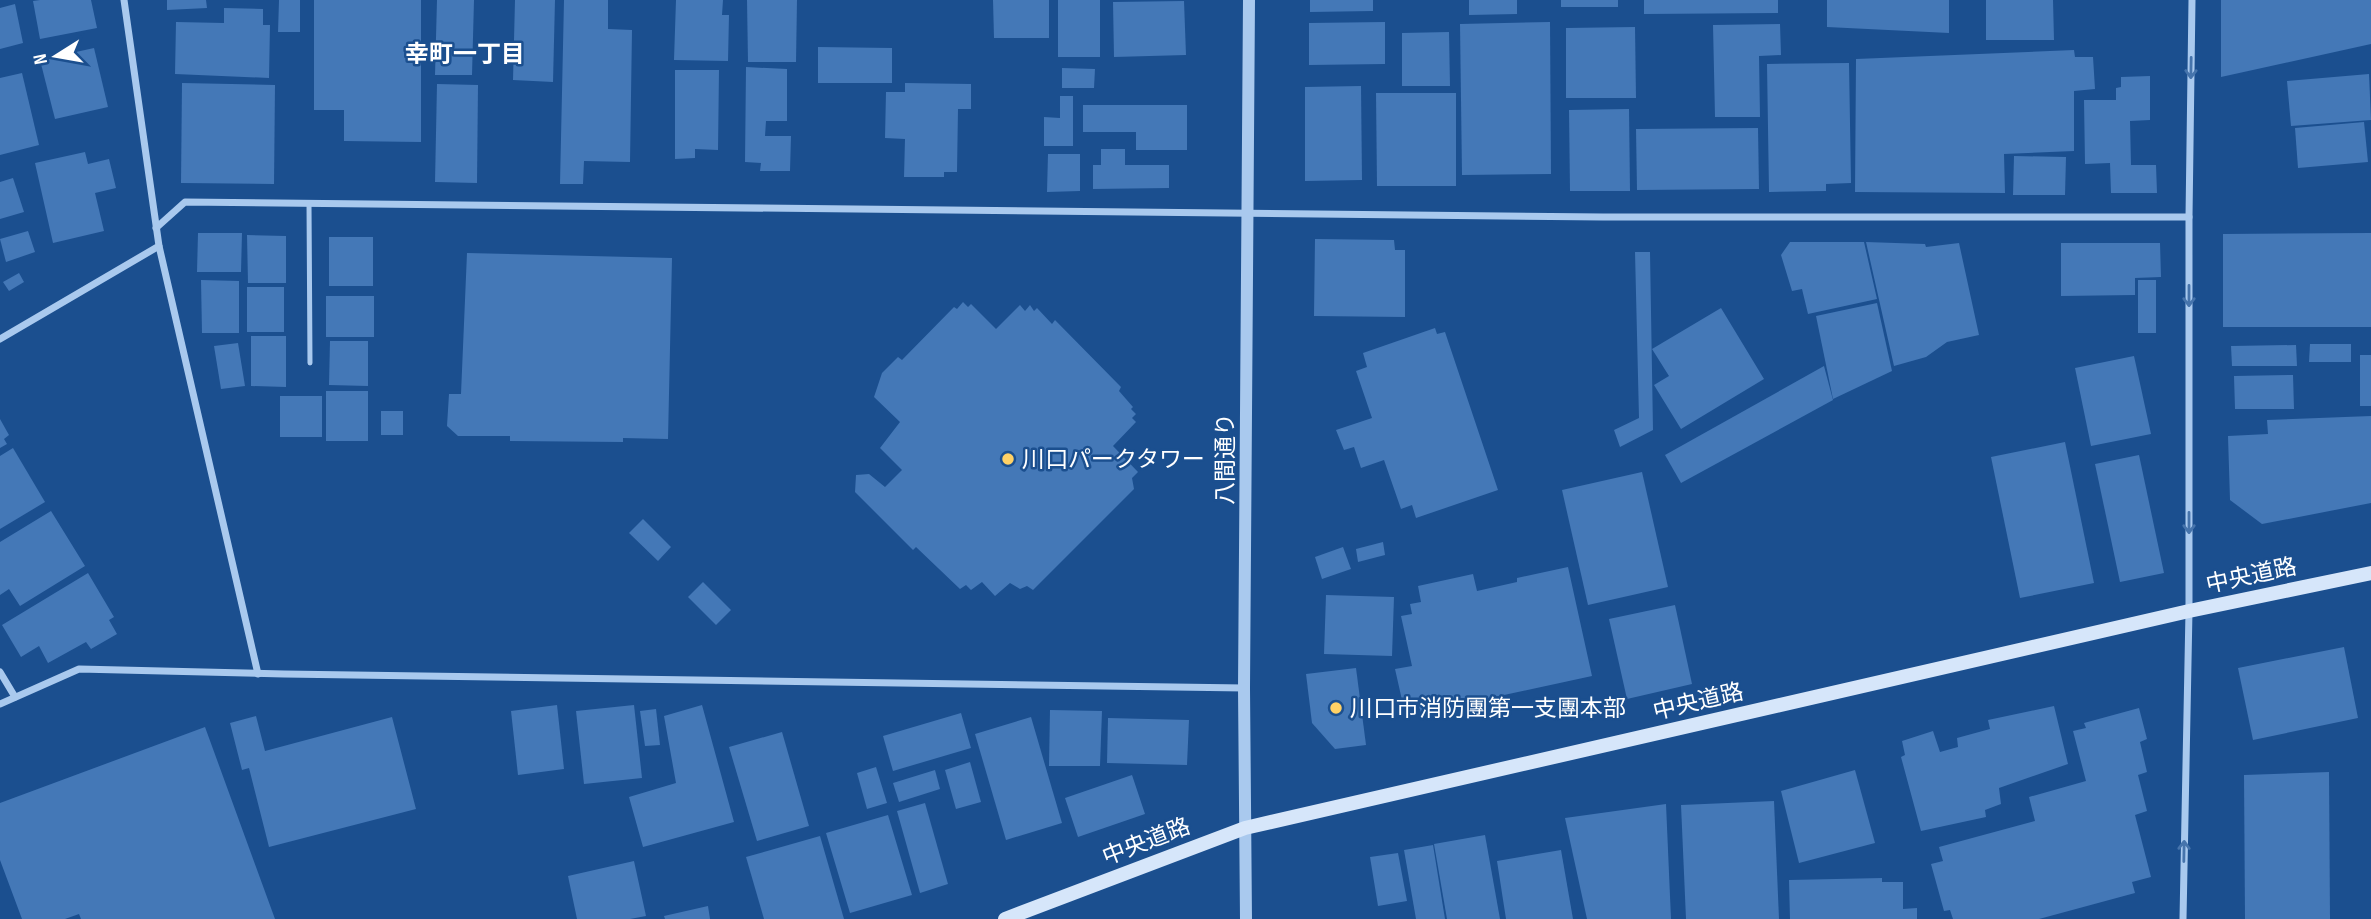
<svg xmlns="http://www.w3.org/2000/svg" width="2371" height="919" font-family="'Sofia Sans Condensed','Noto Sans JP',sans-serif">
<style>
.building{fill:#4478b7}
.lines{fill:none;stroke-linecap:round;stroke-linejoin:round}
.service{stroke:#a9c9ee;stroke-width:5}
.minor{stroke:#a9c9ee;stroke-width:7}
.tertiary{stroke:#a9c9ee;stroke-width:12}
.secondary{stroke:#d6e6fa;stroke-width:14}
.oneway{stroke:#4674ac}
.poi-dot{fill:#ffd166;stroke:#1b4f8f;stroke-width:2.5}
.labels{text-anchor:middle;stroke-width:5;stroke-linejoin:round;paint-order:stroke}
.poi-label{font-size:23px;fill:#fff;stroke:#1b4f8f;text-anchor:start}
.street-label{font-size:23px;fill:#fff;stroke:#1b4f8f}
.neighbourhood-label{font-size:24px;font-weight:bold;fill:#fff;stroke:#1b4f8f}
</style>
<rect width="100%" height="100%" fill="#1b4f8f"/>
<g class="building">
<path d="M40 0H91L97 28 40 39 33 1Z"/>
<path d="M167 0H206L207 8 167 10Z"/>
<path d="M279 0H300V32H278Z"/>
<path d="M314 0H421V142L344 141V110H314Z"/>
<path d="M437 0H474L472 75H435Z"/>
<path d="M515 0H555L553 82 513 80Z"/>
<path d="M564 0H608V29L632 30 630 162 584 161 583 184H560Z"/>
<path d="M676 0H723L722 15H729L728 61 674 60Z"/>
<path d="M747 0H797L796 62H748Z"/>
<path d="M993 0H1049V38H994Z"/>
<rect x="1058" y="0" width="42" height="57"/>
<path d="M1310 0H1373V11L1310 12Z"/>
<path d="M1469 0H1517V14L1469 15Z"/>
<rect x="1561" y="0" width="57" height="7"/>
<path d="M1644 0H1778V13L1644 14Z"/>
<path d="M1827 0H1949V33L1827 27Z"/>
<path d="M1986 0H2053L2054 40H1986Z"/>
<path d="M2221 0H2371V44L2221 77Z"/>
<path d="M1184 1 1186 55 1114 57 1113 2Z"/>
<path d="M15 4 23 43 0 49V8Z"/>
<path d="M224 8 263 9V25H270L269 78 175 74 176 22 224 23Z"/>
<path d="M1385 22V64L1309 65V23Z"/>
<path d="M1550 22 1551 174 1462 175 1460 24Z"/>
<path d="M1780 24 1781 55 1759 56 1760 117H1715L1713 25Z"/>
<path d="M1635 27 1636 98H1566V28Z"/>
<path d="M1449 32 1450 86H1402V33Z"/>
<path d="M818 47 892 48V83H818Z"/>
<path d="M94 48 108 107 55 119 40 60Z"/>
<path d="M2074 50 2075 57H2093L2095 89 2074 91V151L2004 154 2005 193 1855 192 1856 59Z"/>
<path d="M1849 63 1851 183 1826 184V191L1769 192 1767 64Z"/>
<path d="M746 67 787 69V121H766L765 136H791L790 171H760L761 163 745 162Z"/>
<path d="M1062 68 1095 69 1094 88H1062Z"/>
<path d="M675 70H719L718 150 695 149V158L675 159Z"/>
<path d="M22 73 39 145 0 155V78Z"/>
<path d="M2369 74 2371 120 2291 126 2287 81Z"/>
<path d="M2150 76V120L2130 121 2131 165H2156L2157 193H2111L2110 163 2085 164 2084 100H2116V88L2121 87V77Z"/>
<path d="M182 83 275 85 274 184 181 183Z"/>
<path d="M905 83 971 84V109H958L957 172H944V177H904L905 139 885 138 886 92H905Z"/>
<path d="M437 84 478 85 477 183 435 182Z"/>
<path d="M1361 86 1362 180 1305 181V87Z"/>
<path d="M1376 93H1456V186H1377Z"/>
<path d="M1060 96H1073V146H1044V117L1060 118Z"/>
<path d="M1083 105H1187V150H1136V132H1083Z"/>
<path d="M1629 109 1630 191H1570L1569 110Z"/>
<path d="M2364 122 2368 162 2298 168 2295 128Z"/>
<path d="M1758 128 1759 189 1637 190 1636 129Z"/>
<path d="M1101 149H1125V165H1169V188L1093 189V165H1101Z"/>
<path d="M85 152 88 164 109 159 116 188 95 193 104 231 53 243 35 163Z"/>
<path d="M1048 154H1080V191L1047 192Z"/>
<path d="M2014 156 2066 157 2065 195H2013Z"/>
<path d="M13 178 24 212 0 219V182Z"/>
<path d="M28 231 35 252 6 262 0 239Z"/>
<path d="M198 233H242L241 272H197Z"/>
<path d="M2371 233V327H2223V234Z"/>
<path d="M247 235 286 236V283H248Z"/>
<rect x="329" y="237" width="44" height="49"/>
<path d="M1315 239 1394 240 1395 250H1405V317L1314 316Z"/>
<path d="M1790 242H1864L1877 299 1808 314 1802 289 1792 291 1781 255Z"/>
<path d="M1866 242 1925 244 1926 247 1959 243 1979 335 1947 342 1926 357 1894 366Z"/>
<path d="M2061 243H2160L2161 277 2135 278V295L2061 296Z"/>
<path d="M1635 252H1650L1653 430 1620 447 1614 430 1639 418Z"/>
<path d="M467 253 672 258 668 439 623 438V442L510 441V436H458L447 426 449 394H461Z"/>
<path d="M19 273 24 282 9 291 3 282Z"/>
<path d="M201 280 239 281V333H202Z"/>
<rect x="2138" y="280" width="18" height="53"/>
<rect x="247" y="287" width="37" height="45"/>
<rect x="326" y="296" width="48" height="41"/>
<path d="M963 302 968 307 971 304 996 329 1020 305 1025 311 1030 305 1034 311 1037 308 1052 324 1055 320 1121 387 1119 391 1133 407 1131 409 1136 414 1132 418 1136 422 1113 446 1138 472 1132 478 1134 489 1033 590 1027 586 1020 589 1010 583 995 596 982 582 971 590 966 585 960 589 916 547 913 550 855 492 856 475 869 474 885 487 902 470 880 448 900 422 874 397 882 373 898 357 902 360 954 307 957 309Z"/>
<path d="M1877 303 1892 371 1833 399 1816 316Z"/>
<path d="M1721 308 1764 379 1681 429 1654 385 1669 376 1652 349Z"/>
<path d="M1435 328 1437 334 1445 332 1498 490 1416 518 1412 505 1401 509 1384 460 1361 468 1354 447 1344 450 1336 430 1372 418 1356 371 1367 367 1363 353Z"/>
<path d="M251 336H286V387L251 386Z"/>
<path d="M330 341H368V386L329 385Z"/>
<path d="M238 343 245 386 221 389 214 346Z"/>
<path d="M2310 344H2351V362H2309Z"/>
<path d="M2296 345 2297 366H2232L2231 346Z"/>
<rect x="2360" y="355" width="11" height="51"/>
<path d="M2134 356 2151 434 2091 446 2075 368Z"/>
<path d="M1824 366 1833 400 1681 483 1665 455Z"/>
<path d="M2293 375 2294 409H2235L2234 376Z"/>
<rect x="326" y="391" width="42" height="50"/>
<rect x="280" y="396" width="42" height="41"/>
<rect x="381" y="411" width="22" height="24"/>
<path d="M2371 416V503L2262 524 2230 500 2228 436 2268 434 2267 420Z"/>
<path d="M0 419 9 435 4 439 7 444 0 448Z"/>
<path d="M2065 442 2094 583 2020 598 1991 457Z"/>
<path d="M13 448 45 502 0 529V456Z"/>
<path d="M2139 455 2164 573 2120 582 2095 464Z"/>
<path d="M1642 472 1668 587 1588 605 1562 490Z"/>
<path d="M51 511 85 566 20 606 9 589 0 595V542Z"/>
<path d="M643 519 671 547 658 561 629 533Z"/>
<path d="M1383 542 1385 555 1358 562 1356 549Z"/>
<path d="M1343 547 1351 569 1322 579 1315 557Z"/>
<path d="M1568 567 1592 676 1421 713 1419 706 1404 709 1395 669 1412 666 1401 616 1412 614 1410 604 1421 602 1418 586 1473 574 1477 591 1517 582V578Z"/>
<path d="M88 573 114 617 109 620 117 634 91 649 86 642 48 663 39 646 21 657 2 625Z"/>
<path d="M703 582 731 610 716 625 688 597Z"/>
<path d="M1326 595 1394 597 1392 656 1324 654Z"/>
<path d="M1675 605 1692 684 1627 699 1609 619Z"/>
<path d="M2344 647 2358 718 2253 740 2238 668Z"/>
<path d="M1356 668 1366 745 1335 749 1312 723 1306 674Z"/>
<path d="M557 705 564 769 518 775 511 711Z"/>
<path d="M634 705 642 778 584 784 576 711Z"/>
<path d="M702 705 734 822 643 847 629 797 676 783 664 716Z"/>
<path d="M2054 706 2068 764 1999 788 2001 804 1985 810 1986 817 1921 831 1901 757 1905 755 1902 741 1933 731 1940 752 1958 747 1957 738 1990 729 1988 720Z"/>
<path d="M2139 708 2147 739 2140 742 2147 772 2138 775 2147 811 2135 815 2151 877 2132 882 2135 893 2039 919H1953L1950 910 1944 911 1931 864 1943 861 1939 847 2035 821 2029 797 2086 781 2073 731 2086 728 2084 723Z"/>
<path d="M656 709 660 745 645 746 640 711Z"/>
<path d="M1050 710 1102 711 1100 766H1049Z"/>
<path d="M961 713 971 748 893 771 883 736Z"/>
<path d="M256 716 265 751 392 717 416 809 269 847 249 768 242 770 230 723Z"/>
<path d="M1031 717 1062 823 1006 840 975 734Z"/>
<path d="M1108 718 1189 720 1187 765 1107 763Z"/>
<path d="M205 727 275 919H81L79 914 65 919H22L0 860V803Z"/>
<path d="M782 732 809 826 757 841 729 747Z"/>
<path d="M970 762 981 802 956 809 945 770Z"/>
<path d="M876 767 887 803 867 809 857 773Z"/>
<path d="M935 770 940 789 899 802 893 783Z"/>
<path d="M1855 770 1875 843 1799 863 1781 791Z"/>
<path d="M2329 772 2330 919H2245L2244 775Z"/>
<path d="M1132 775 1145 814 1078 837 1065 798Z"/>
<path d="M1774 801 1779 919H1686L1681 805Z"/>
<path d="M925 803 948 884 920 893 897 811Z"/>
<path d="M1666 804 1671 919H1587L1565 818Z"/>
<path d="M888 815 912 895 850 913 826 833Z"/>
<path d="M1485 835 1500 919H1447L1434 844Z"/>
<path d="M820 836 844 919H764L746 857Z"/>
<path d="M1433 845 1445 919H1416L1404 850Z"/>
<path d="M1561 850 1573 919H1506L1497 861Z"/>
<path d="M1398 853 1407 901 1378 906 1370 857Z"/>
<path d="M634 861 646 916 630 919H577L568 876Z"/>
<path d="M1882 878V882H1903V909L1917 908V919H1790L1789 880Z"/>
<path d="M708 906 710 919H665L664 916Z"/>
</g>
<g class="lines">
<path class="service" d="M309 203 310 363"/>
<g class="minor">
<path d="M156 228 185 202 1603 217H2189"/>
<path d="M159 246 258 674"/>
<path d="M0 339 159 246 124 0"/>
<path d="M0 672 15 697"/>
<path d="M0 704 79 669 284 674 1244 688"/>
<path d="M2183 919 2189 611V217L2192 0"/>
</g>
<path class="tertiary" d="M1246 919 1244 688 1249 0"/>
<path class="secondary" d="M1005 919 1245 828 2189 611 2371 573"/>
</g>
<defs><path id="oneway-shaft" d="M-6 0H5M1.5-3L5.5 0L1.5 3" fill="none" stroke-width="1.6" stroke-linecap="round" stroke-linejoin="round" transform="scale(1.75)"/></defs>
<g class="oneway">
<use href="#oneway-shaft" transform="translate(2191 68) rotate(91)"/>
<use href="#oneway-shaft" transform="translate(2189 296) rotate(90)"/>
<use href="#oneway-shaft" transform="translate(2189 523) rotate(90)"/>
<use href="#oneway-shaft" transform="translate(2184 851) rotate(-89)"/>
</g>
<g class="poi-dot">
<circle cx="1008" cy="459" r="7"/>
<circle cx="1336" cy="708" r="7"/>
</g>
<g class="labels">
<g class="poi-label">
<text x="1022" y="467">川口パークタワー</text>
<text x="1350" y="716">川口市消防團第一支團本部</text>
</g>
<g class="street-label">
<text transform="translate(1225 459) rotate(-90)" y="8">八間通り</text>
<text transform="translate(2251 575) rotate(-12)" y="8">中央道路</text>
<text transform="translate(1698 701) rotate(-13)" y="8">中央道路</text>
<text transform="translate(1146 841) rotate(-21)" y="8">中央道路</text>
</g>
<g class="neighbourhood-label">
<text x="465" y="62">幸町一丁目</text>
</g>
</g>
<g transform="translate(56 56) rotate(259)" stroke="#1b4f8f" stroke-width="5" paint-order="stroke">
<path d="M0-5L12 26L0 18L-12 26Z" fill="#ffffff"/>
<text y="-10" font-size="19" font-weight="bold" text-anchor="middle" fill="#ffffff">N</text>
</g>
</svg>
